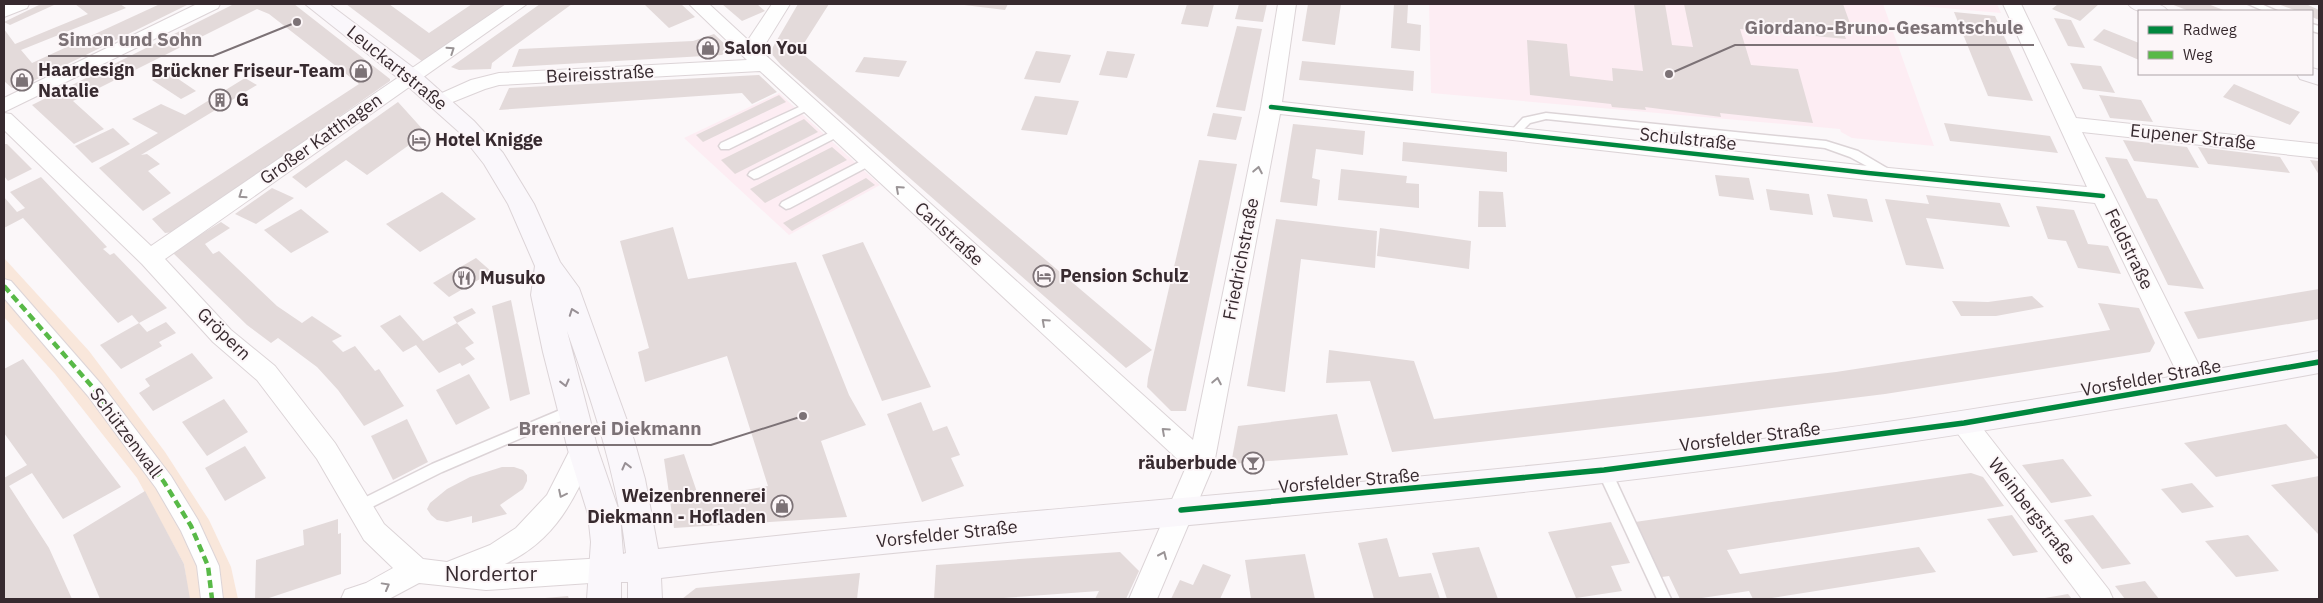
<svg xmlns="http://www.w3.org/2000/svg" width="2323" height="603" font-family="'IBM Plex Sans',sans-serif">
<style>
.built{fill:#fdedf3}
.green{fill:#f9e7db}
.building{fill:#e3dada}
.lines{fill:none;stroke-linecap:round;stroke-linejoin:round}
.service-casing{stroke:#dcd4d7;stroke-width:3}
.pedestrian-casing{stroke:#dcd4d7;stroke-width:2}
.minor-casing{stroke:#dcd4d7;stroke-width:2}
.secondary-casing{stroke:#dcd4d7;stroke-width:2}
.service{fill:#fefefe;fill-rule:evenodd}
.pedestrian{fill:#fefefe;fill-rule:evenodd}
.minor{fill:#fefefe;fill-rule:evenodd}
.secondary{fill:#faf7fb;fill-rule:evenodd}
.quiet{stroke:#58b947;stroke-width:4.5;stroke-dasharray:8 4.5;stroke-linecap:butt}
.cycleway-far1-casing{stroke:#fcf6f8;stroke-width:7}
.cycleway-casing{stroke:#fcf6f8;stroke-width:9}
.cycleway-far1{stroke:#00873e;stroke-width:4.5}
.cycleway{stroke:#00873e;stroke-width:5.5}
.oneway{stroke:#9a9496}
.oneway2{stroke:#989095}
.labels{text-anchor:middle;stroke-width:4;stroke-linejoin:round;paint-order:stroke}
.poi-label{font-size:18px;font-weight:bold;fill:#372a2f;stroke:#fcf6f8;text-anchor:start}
.street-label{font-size:18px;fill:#372a2f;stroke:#fcf6f8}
.near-street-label{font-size:21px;fill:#372a2f;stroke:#fcf6f8}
.leader{fill:none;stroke:#7c7276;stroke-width:2}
.callout-dot{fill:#7c7276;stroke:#fcf6f8;stroke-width:2}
.callout-label{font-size:19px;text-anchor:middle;font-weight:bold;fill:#7c7276;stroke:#fcf6f8;stroke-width:4;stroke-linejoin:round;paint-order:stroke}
</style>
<rect width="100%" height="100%" fill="#fbf7f9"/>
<g class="built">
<path d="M1429 4H1883L1934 146 1852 138 1841 132 1840 129 1431 93Z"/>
<path d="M1898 4H1997L2001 13Z"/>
<path d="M779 93 880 185 789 235 684 138Z"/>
</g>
<path class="green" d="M4 258 89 351 165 452 209 520 231 567 238 599H189L184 564 137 478 55 374 4 317Z"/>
<g class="building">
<path d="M41 4 54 5 10 25 4 22Z"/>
<path d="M75 4H120L126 8 21 50 32 63 160 4H189L21 87 12 88 4 81V29L15 44 88 14Z"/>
<path d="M234 4H294L390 79V81L174 232 165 233 152 219 359 84 269 14 257 9 73 101 104 129 74 144 32 105Z"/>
<path d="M346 4H389L429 33 472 4H507L423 62Z"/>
<path d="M540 4H572L505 53 492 63 491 69 459 70 451 67Z"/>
<path d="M644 4H681L695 17 669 28Z"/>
<path d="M722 4H757L765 11 742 21Z"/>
<path d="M798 4H829L801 48 804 55 1152 350 1126 368 781 65 770 52Z"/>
<path d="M956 4H1008L1005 10Z"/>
<path d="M1187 4H1214L1208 27 1181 24Z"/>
<path d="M1239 4H1267L1263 22 1235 19Z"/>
<path d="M1308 4H1341L1335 45 1302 41Z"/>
<path d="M1394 4H1408L1407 23 1421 25 1420 51 1391 48Z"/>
<path d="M1634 4H1665L1672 45 1693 47 1684 4H1843L1852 29 1842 28 1846 39 1740 29 1751 65 1798 69 1813 123 1720 113 1721 117 1645 107 1646 110 1612 107 1611 104 1530 95 1527 40 1567 44 1570 76 1613 81 1612 68 1643 71Z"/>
<path d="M2058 4H2099L2080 21 2052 9Z"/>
<path d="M2171 4H2208L2226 11H2189Z"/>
<path d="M2278 4H2306L2319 10V20L2312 17V11H2297Z"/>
<path d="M1954 12 1995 16 2033 101 1988 96Z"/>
<path d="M2054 18 2071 20 2085 48 2068 46Z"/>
<path d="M1237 26 1262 29 1245 111 1216 107Z"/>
<path d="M2104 29 2139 43V60L2093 40Z"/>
<path d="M714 34 729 48 722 55 512 67 519 49 693 41Z"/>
<path d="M1036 51 1071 55 1060 83 1024 79Z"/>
<path d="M1107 51 1135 54 1127 78 1099 75Z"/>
<path d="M864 57 907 61 899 77 855 72Z"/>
<path d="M1302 61 1414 71 1413 91 1299 80Z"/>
<path d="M2070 63 2101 66 2115 93 2083 89Z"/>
<path d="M168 72 196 91 181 99 152 80Z"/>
<path d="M759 75 777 92 752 104 742 93 499 110 509 88Z"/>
<path d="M245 78 257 85 141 155 147 154 160 164 148 171 171 193 143 211 99 168 158 133 132 119 161 104 185 115Z"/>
<path d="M2234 84 2300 112 2290 125 2223 97Z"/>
<path d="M779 95 786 102 703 142 696 135Z"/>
<path d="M2099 95 2141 100 2153 122 2110 118Z"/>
<path d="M1035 96 1079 101 1067 135 1021 130Z"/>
<path d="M398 102 426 133 367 175 346 160 306 188 292 177Z"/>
<path d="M1213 113 1242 117 1236 140 1207 136Z"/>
<path d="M804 119 818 132 735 174 721 160Z"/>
<path d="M1944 123 2050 136 2058 153 1950 141Z"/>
<path d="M1293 124 1365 131 1363 155 1316 149 1312 178 1320 180 1317 206 1280 202Z"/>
<path d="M113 128 130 144 92 163 75 146Z"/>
<path d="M2123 140 2187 147 2199 168 2134 161Z"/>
<path d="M1403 142 1507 152V172L1402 161Z"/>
<path d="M4 144H7L32 169 8 181 4 176Z"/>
<path d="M832 147 847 160 765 203 750 189Z"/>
<path d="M2198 147 2280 157 2290 173 2208 164Z"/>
<path d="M2105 157 2127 159 2147 198 2157 199 2204 289 2168 285Z"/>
<path d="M1199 160 1237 164 1186 411H1171L1147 387 1148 378Z"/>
<path d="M2310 160 2319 161V175Z"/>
<path d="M1341 169 1407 176 1406 183 1419 184V208L1338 200Z"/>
<path d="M1715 175 1749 178 1754 200 1719 196Z"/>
<path d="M41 177 107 247 103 249 110 255 114 253 167 308 139 323 132 315 118 323 23 218 4 228V197L17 212 25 208 10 192Z"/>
<path d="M866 178 875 185 792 231 783 223Z"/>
<path d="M272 188 294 198 256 224 235 214Z"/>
<path d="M1766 189 1809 194 1813 215 1770 210Z"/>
<path d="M1479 191 1503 192 1506 227H1478Z"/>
<path d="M442 192 476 219 420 252 386 224Z"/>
<path d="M1827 194 1867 199 1873 222 1833 217Z"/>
<path d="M1926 195 2000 203 2010 227 1926 218 1944 269 1906 265 1885 199 1929 204Z"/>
<path d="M2036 206 2074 210 2088 244 2108 246 2121 274 2078 268 2066 241 2048 239Z"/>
<path d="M301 209 329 232 291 253 264 230Z"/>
<path d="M1276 219 1377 231 1375 268 1301 259 1285 392 1247 386Z"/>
<path d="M221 222 230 228 205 244 213 254 219 251 277 306 302 323 312 316 342 336 332 341 343 352 355 346 375 371 379 369 404 406 364 426 338 390 317 367 278 338 271 343 247 325 172 252Z"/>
<path d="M673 227 688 279 796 262 849 395 866 425 821 441 847 517 674 528 664 459 684 454 699 498 768 486 727 356 645 382 638 352 649 348 620 241Z"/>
<path d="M1380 228 1471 241 1469 269 1377 256Z"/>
<path d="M863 242 931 387 882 401 822 255Z"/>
<path d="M476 258 492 272 449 297 433 283Z"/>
<path d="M2319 289V319L2198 339 2184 312Z"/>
<path d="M2032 296 2044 307 1996 316H1961L1952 301 1988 302Z"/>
<path d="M511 300 530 394 510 401 492 306Z"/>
<path d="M2098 303 2139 308 2155 343 2150 352 1885 394 1708 416 1392 452 1370 381 1326 383 1329 350 1414 361 1434 419 1469 415 1836 372 2110 330Z"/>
<path d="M472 308 476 313 457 323 453 317Z"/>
<path d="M400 315 423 341 457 323 474 343 465 348 475 359 462 366 460 363 439 373 416 345 403 352 380 326Z"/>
<path d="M166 322 176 333 159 342 162 346 121 369 100 345 139 323 147 332Z"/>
<path d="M192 353 213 378 153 411 139 393 150 386 145 379Z"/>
<path d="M23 359 121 487 63 519 32 473 9 486 49 548 72 599H4V478L27 465 4 433V369Z"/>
<path d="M469 374 490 408 456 425 436 390Z"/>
<path d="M224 399 248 432 207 456 182 422Z"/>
<path d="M921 402 933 431 947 426 960 455 951 458 964 486 922 502 887 414Z"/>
<path d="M1337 414 1348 455 1231 464 1238 426Z"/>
<path d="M407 419 428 462 393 480 371 436Z"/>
<path d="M2286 424 2319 458 2216 477 2184 443Z"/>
<path d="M245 446 266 478 225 501 205 468Z"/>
<path d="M2063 459 2092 496 2051 503 2022 465Z"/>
<path d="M502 467H514L523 470 527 475V481L523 489 500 505 507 514 472 523V516L447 522 437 520 431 515 427 509 430 503 447 489 470 477Z"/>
<path d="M1971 473 1983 477 2004 506 1727 550 1740 574 1919 547 1936 572 1765 599H1753L1749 591 1695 599H1680L1669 576 1662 577 1635 522Z"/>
<path d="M2319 476V535L2271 485Z"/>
<path d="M2192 483 2214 507 2182 513 2161 489Z"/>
<path d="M145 491 184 564 190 599H100L73 535Z"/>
<path d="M2012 515 2038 552 2013 556 1987 519Z"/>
<path d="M2093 515 2131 564 2102 569 2064 520Z"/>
<path d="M338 519V534L341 533V574L266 599H255L256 560 304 545 303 530Z"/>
<path d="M1611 522 1630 563 1611 566 1622 591 1576 598 1548 532Z"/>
<path d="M2248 535 2279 571 2236 577 2205 541Z"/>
<path d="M1387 538 1399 577 1431 573 1440 599H1374L1358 543Z"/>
<path d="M1479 547 1498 599H1447L1432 553Z"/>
<path d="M1120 552 1139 571 1126 599H1095L1099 591 989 599H934L936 565Z"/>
<path d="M1305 554 1315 599H1251L1245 560Z"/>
<path d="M1203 564 1231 575 1220 599H1171L1180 580 1193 585Z"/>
<path d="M860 573 857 599H682L696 588Z"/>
<path d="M2145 581 2159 599H2125L2115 586Z"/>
<path d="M2068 594 2072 599H2045V598Z"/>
<path d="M568 596 569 599H545V598Z"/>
</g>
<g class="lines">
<g class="service-casing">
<g id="service">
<path d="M2248 4H2261L2277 11H2264Z"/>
<path d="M2312 24 2319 26V33L2312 31Z"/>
<path d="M810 102 815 105 814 107 729 149H721L719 146 721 143Z"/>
<path d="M1546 113 1826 141 1858 151 1897 174 1895 177H1887L1850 157 1825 148 1546 119 1530 123 1517 136H1509L1508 134 1523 118Z"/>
<path d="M839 128 843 130 844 132 843 134 758 178 754 179 748 175 750 172Z"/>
<path d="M869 157 873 158 875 161 873 164 790 208 786 209 780 205 782 202Z"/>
<path d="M572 405 577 406 579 410 577 414 442 472 364 511 359 513 354 511 352 507 354 503 432 464Z"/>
<path d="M1604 464 1609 466 1611 470 1671 599H1657L1597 470 1599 466Z"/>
</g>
</g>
<g class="pedestrian-casing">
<path id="pedestrian" d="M4 279 11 281 102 385 171 476 198 520 219 566 223 599H201L197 566 181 531 156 488 88 396 4 298Z"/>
</g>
<g class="minor-casing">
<g id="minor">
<path d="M4 4H29L27 8 4 17Z"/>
<path d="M197 4H220L218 8 4 112V98Z"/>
<path d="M506 4H527L165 259 231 330 275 366 335 443 384 524 423 559 447 562 490 545 516 528 547 495 574 442 583 439 592 442 596 450C574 500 557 539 505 564L605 558 615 561 619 570 615 579 605 582 486 590 419 583 389 599H341L345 590 366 583 393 568 364 540 317 459 257 380 213 342 142 264 4 130V113L11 114 151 246Z"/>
<path d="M689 4H709L748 40 772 4H790L761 51 1193 440 1261 107 1278 4H1296L1282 102 1868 166 2087 187 2003 4H2021L2076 118 2319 144V158L2082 132 2209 385 2205 392 2196 395 2187 392 2183 385 2095 203 1868 180 1280 114 1214 464 1157 599H1129L1186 467 760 71 499 85 485 89 440 107 433 105 430 101 433 97 471 80 499 73 747 60Z"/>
<path d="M1964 413 1973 416 2109 590 2113 599H2082L1955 430 1951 423 1955 416Z"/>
</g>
</g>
<g class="secondary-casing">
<g id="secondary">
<path d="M305 4H329L419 72 474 121 503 153 534 204 560 262 579 288 634 440 645 479 658 549C970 513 1283 492 1596 459 1838 433 2079 394 2319 351V373C2082 417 1843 455 1603 483 1312 517 1020 538 729 570L661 578 662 599H628V582H621V599H587L591 542 588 514 568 450 543 352 531 295 535 266 508 204 484 164 458 131 403 82ZM567 331C593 404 617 476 626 553L623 554 620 514 598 450Z"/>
<path d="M2128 4C2140 3 2160 0 2168 11 2155 12 2136 15 2128 4Z"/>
<path d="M2312 68 2319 70V85L2300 79 2297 74H2312Z"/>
</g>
</g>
<use href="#service" class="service"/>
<use href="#pedestrian" class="pedestrian"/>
<use href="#minor" class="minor"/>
<use href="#secondary" class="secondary"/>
<path class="quiet" d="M4 286 95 390 164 482 191 526 208 566 212 599"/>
<g class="cycleway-far1-casing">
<path id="cycleway-far1" d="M1271 107 1868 173 2103 196"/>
</g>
<g class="cycleway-casing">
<path id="cycleway" d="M1181 510 1604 470 1964 423 2319 362"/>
</g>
<use href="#cycleway-far1" class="cycleway-far1"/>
<use href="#cycleway" class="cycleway"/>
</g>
<defs><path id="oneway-chevron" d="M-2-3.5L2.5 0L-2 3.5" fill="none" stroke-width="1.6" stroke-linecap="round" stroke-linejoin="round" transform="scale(1.25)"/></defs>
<g class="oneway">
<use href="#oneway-chevron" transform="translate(451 50) rotate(-34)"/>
<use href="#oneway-chevron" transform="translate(1258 170) rotate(-79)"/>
<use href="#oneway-chevron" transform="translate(899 189) rotate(-138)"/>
<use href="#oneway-chevron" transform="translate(242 195) rotate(145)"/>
<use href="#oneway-chevron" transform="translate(1045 322) rotate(-138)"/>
<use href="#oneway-chevron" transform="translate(1217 381) rotate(-79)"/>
<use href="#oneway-chevron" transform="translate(1165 431) rotate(-138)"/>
<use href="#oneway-chevron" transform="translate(562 494) rotate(116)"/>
<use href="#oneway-chevron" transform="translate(1163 555) rotate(-66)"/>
<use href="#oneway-chevron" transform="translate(386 586) rotate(-29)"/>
</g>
<g class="oneway2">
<use href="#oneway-chevron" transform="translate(573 312) rotate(-110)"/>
<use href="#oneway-chevron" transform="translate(565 383) rotate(76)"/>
<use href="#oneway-chevron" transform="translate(626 466) rotate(-104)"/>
</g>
<defs>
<g id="shop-ring" transform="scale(1.125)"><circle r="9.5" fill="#fcf6f8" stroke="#7c7276" stroke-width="1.5"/><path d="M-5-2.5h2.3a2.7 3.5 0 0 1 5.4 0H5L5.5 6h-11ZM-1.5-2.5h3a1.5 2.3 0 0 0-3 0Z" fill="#7c7276"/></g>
<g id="building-ring" transform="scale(1.125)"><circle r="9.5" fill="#fcf6f8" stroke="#7c7276" stroke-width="1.5"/><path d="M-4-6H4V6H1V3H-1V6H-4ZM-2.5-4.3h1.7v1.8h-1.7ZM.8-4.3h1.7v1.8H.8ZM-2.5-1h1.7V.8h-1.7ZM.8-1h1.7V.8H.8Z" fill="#7c7276"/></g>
<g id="hotel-ring" transform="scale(1.125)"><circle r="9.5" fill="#fcf6f8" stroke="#7c7276" stroke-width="1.5"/><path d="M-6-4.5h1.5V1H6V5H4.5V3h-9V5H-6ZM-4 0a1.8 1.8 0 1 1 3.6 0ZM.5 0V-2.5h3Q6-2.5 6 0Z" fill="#7c7276"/></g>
<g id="restaurant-ring" transform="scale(1.125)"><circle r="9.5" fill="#fcf6f8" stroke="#7c7276" stroke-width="1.5"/><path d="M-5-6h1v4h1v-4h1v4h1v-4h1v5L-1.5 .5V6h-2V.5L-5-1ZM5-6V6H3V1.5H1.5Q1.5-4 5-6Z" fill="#7c7276"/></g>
<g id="bar-ring" transform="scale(1.125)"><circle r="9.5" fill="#fcf6f8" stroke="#7c7276" stroke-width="1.5"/><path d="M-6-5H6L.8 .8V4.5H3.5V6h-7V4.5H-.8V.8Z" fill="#7c7276"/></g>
</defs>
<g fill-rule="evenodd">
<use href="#shop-ring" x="708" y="48"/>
<use href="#shop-ring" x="361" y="71"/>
<use href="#shop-ring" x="22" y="80"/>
<use href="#building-ring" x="220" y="100"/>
<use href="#hotel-ring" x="419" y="140"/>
<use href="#hotel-ring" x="1044" y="276"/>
<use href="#restaurant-ring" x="464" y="278"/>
<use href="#bar-ring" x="1253" y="463"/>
<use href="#shop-ring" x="782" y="506"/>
</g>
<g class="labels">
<g class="poi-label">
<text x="724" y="54">Salon You</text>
<text x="38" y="76">Haardesign<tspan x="38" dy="21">Natalie</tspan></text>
<text x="345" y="77" text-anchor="end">Brückner Friseur-Team</text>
<text x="236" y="106">G</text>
<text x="435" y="146">Hotel Knigge</text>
<text x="1060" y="282">Pension Schulz</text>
<text x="480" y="284">Musuko</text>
<text x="1237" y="469" text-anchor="end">räuberbude</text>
<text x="766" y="502" text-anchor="end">Weizenbrennerei<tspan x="766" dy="21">Diekmann - Hofladen</tspan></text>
</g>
<g class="street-label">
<text transform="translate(397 68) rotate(39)" y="6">Leuckartstraße</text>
<text transform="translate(600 74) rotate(-3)" y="6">Beireisstraße</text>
<text transform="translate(2193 137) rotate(6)" y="6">Eupener Straße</text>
<text transform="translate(321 139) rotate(-35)" y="6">Großer Katthagen</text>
<text transform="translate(1688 139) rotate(6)" y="6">Schulstraße</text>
<text transform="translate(949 234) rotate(42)" y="6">Carlstraße</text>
<text transform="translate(2129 249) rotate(64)" y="6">Feldstraße</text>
<text transform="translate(1241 259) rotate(-79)" y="6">Friedrichstraße</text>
<text transform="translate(224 334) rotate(44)" y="6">Gröpern</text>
<text transform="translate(2151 378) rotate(-10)" y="6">Vorsfelder Straße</text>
<text transform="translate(126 433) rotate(53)" y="6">Schützenwall</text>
<text transform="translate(1750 437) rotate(-7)" y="6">Vorsfelder Straße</text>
<text transform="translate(1349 481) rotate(-5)" y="6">Vorsfelder Straße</text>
<text transform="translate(2032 511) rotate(52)" y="6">Weinbergstraße</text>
<text transform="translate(947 534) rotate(-6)" y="6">Vorsfelder Straße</text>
</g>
<g class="near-street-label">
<text x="491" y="581">Nordertor</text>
</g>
</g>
<path class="leader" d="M1669 74L1735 45H2034M297 22L213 56H48M803 416L711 445H508"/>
<g class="callout-dot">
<circle cx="1669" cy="74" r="5"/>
<circle cx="297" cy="22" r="5"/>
<circle cx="803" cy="416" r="5"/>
</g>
<g class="callout-label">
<text x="1884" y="34">Giordano-Bruno-Gesamtschule</text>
<text x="130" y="46">Simon und Sohn</text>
<text x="610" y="435">Brennerei Diekmann</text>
</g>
<rect width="2323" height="603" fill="none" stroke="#372a2f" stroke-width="10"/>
<rect x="2138" y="10" width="175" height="65" fill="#fcf6f8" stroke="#ada4a8"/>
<rect x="2148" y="26" width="25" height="8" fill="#00873e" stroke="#ada4a8"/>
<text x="2183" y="35" font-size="15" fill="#372a2f">Radweg</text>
<rect x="2148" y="51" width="25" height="8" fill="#58b947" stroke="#ada4a8"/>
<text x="2183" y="60" font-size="15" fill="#372a2f">Weg</text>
</svg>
